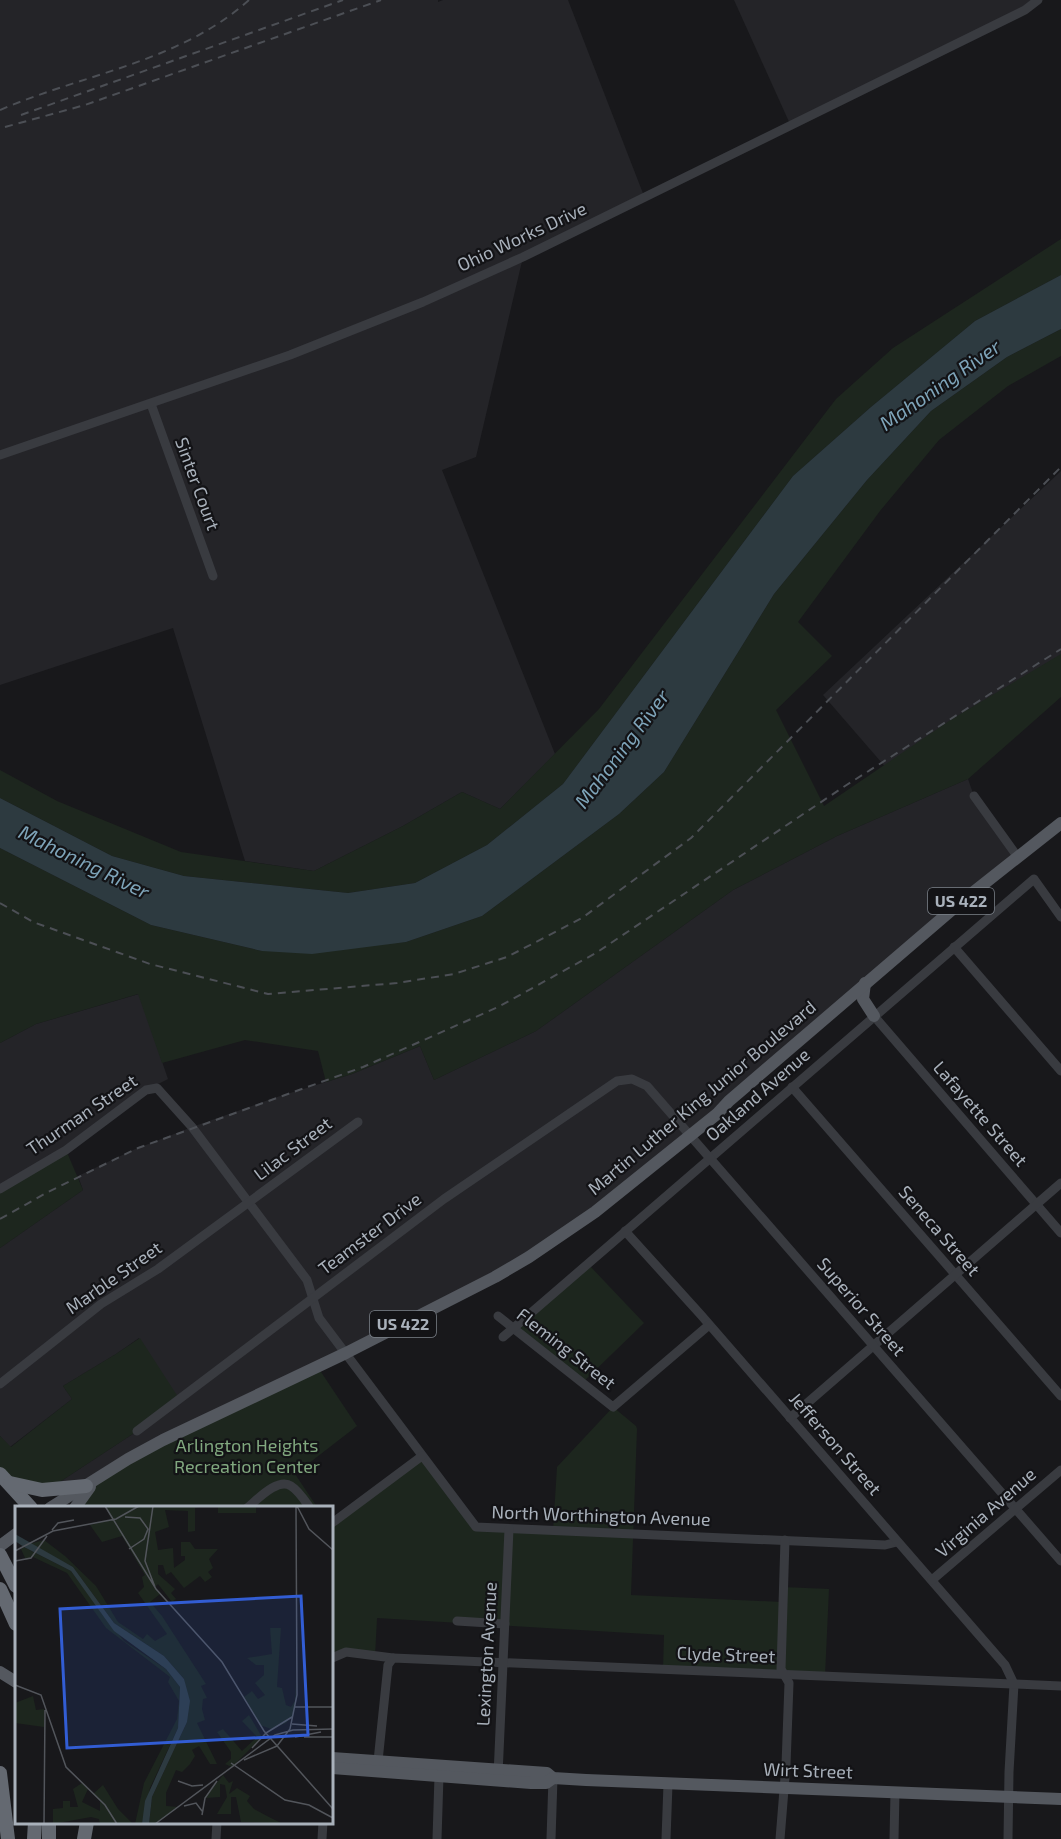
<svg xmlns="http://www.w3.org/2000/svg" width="1061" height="1839" font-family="'Exo 2',sans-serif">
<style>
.built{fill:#242428}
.green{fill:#1d261e}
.water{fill:#2d3a40}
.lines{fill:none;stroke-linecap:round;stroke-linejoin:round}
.minor{stroke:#393b40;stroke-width:9}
.major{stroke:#54585f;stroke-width:12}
.highway{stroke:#646971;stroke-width:14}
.rail{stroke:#4c4f55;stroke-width:2;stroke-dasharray:8 6;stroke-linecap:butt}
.labels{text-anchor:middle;stroke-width:4.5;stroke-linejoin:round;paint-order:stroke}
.shield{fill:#131316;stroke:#7c828a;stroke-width:1.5}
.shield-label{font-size:16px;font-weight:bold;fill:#a9b1bb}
.street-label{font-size:18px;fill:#a9b1bb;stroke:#131316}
.park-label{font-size:18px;fill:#81a87f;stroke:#131316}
.water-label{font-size:20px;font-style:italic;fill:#7ea4b9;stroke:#131316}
.inset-road{fill:none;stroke:#52555b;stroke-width:1.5}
.view{fill:#325dd4;fill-opacity:0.15;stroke:#325dd4;stroke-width:3}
.inset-edge{fill:none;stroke:#a9b1bb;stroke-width:3}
</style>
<rect width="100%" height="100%" fill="#18181b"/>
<g class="built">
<path d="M0 0H438V2L443 0H568L644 196 523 257 476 457 442 470 555 754 500 809 462 792 403 826 314 871 245 861 173 628 0 685Z"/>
<path d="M734 0H1038L790 124Z"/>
<path d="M1061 471V664L888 770 823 695Z"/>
<path d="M968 779 974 796 1017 856 729 1101 529 1257 86 1486 46 1491 151 1422 139 1338 116 1354 63 1386 72 1399 10 1447 0 1436V1248L83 1190 78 1176 133 1150 192 1127 277 1097 352 1074 420 1046 434 1080 536 1031 733 890 837 836Z"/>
<path d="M139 994 168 1079 152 1087 0 1189V1043L36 1024Z"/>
</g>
<g class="green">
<path d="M1061 239V275L975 321 871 407 793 476 563 784 487 845 415 883 348 893 184 876 112 856 0 798V770L57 801 181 852 314 871 403 826 462 792 500 809 599 709 836 399 893 348Z"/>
<path d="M1061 329V356L1008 386 939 440 880 511 798 622 832 656 776 710 824 806 952 719 1061 654V697L968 779 837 836 733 890 536 1031 434 1080 420 1046 352 1074 326 1082 318 1051 245 1040 162 1063 138 994 36 1024 0 1043V848L151 925 262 951 406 942 482 916 619 814 664 772 774 594 867 480 931 411 1007 357Z"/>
<path d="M66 1150 83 1190 0 1248V1189Z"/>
<path d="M588 1264 644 1323 582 1383 513 1329Z"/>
<path d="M140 1338 180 1400 151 1422 46 1491 0 1474V1436L11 1447 72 1399 63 1386 116 1354Z"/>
<path d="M317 1366 357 1426 295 1474 317 1507 75 1508 96 1479Z"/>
<path d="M613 1407 636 1426 637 1429 631 1595 782 1602 783 1587 829 1589 825 1676 663 1669 664 1635 377 1618 375 1656 346 1652 332 1658V1523L422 1456 476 1527 553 1531 557 1467Z"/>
</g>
<path class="water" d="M1061 275V329L1007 357 931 411 867 480 774 594 664 772 619 814 482 916 406 942 312 954 262 951 151 925 0 848V798L112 856 184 876 348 893 415 883 487 845 563 784 793 476 871 407 975 321Z"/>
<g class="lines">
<g class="minor">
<path d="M151 404 213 576"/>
<path d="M0 455 290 355 423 302 523 257 1025 10 1038 0"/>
<path d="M974 796 1017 856"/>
<path d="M954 947 1061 1071"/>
<path d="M874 1016 1061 1233"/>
<path d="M792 1087 1061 1396"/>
<path d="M0 1189 66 1150 146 1090 157 1088 192 1127 307 1280 319 1318 476 1527 885 1545 897 1542"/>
<path d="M625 1231 701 1315 1005 1665 1014 1684 1009 1772 1008 1839"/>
<path d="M498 1316 613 1407 709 1325"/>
<path d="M503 1337 1034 879 1061 917"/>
<path d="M0 1384 101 1304 158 1269 358 1122"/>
<path d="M790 1418 1061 1183"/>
<path d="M137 1431 444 1199 617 1081 632 1079 647 1086 1061 1561"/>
<path d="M247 1508C257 1500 278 1477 291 1486 299 1491 305 1501 310 1508"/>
<path d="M332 1523 422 1456"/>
<path d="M932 1580 1061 1470"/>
<path d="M457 1621 505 1624"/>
<path d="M332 1658 346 1652 393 1658"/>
<path d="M378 1761 388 1665 393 1658 1061 1686"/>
<path d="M498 1775 509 1529"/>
<path d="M216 1839 217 1822"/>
<path d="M322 1839 323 1822"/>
<path d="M437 1839 439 1776"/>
<path d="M551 1839 553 1778"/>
<path d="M666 1839 668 1784"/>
<path d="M780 1839 786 1765 789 1683 781 1669 785 1540"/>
<path d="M894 1839 895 1792"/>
</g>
<g class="major">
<path d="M865 983 863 999 874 1016"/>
<path d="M50 1508 128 1459 163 1440 346 1353 495 1277 529 1257 595 1212 717 1114 729 1101 961 902 1061 823"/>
<path d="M75 1508 90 1487"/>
<path d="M0 1546 16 1534"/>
<path d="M0 1672 16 1682"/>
<path d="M332 1758 547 1773 553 1778 586 1780 1061 1799"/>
<path d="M332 1768 531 1783H546L553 1778"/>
</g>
<g class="highway">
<path d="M0 1474 31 1508"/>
<path d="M10 1483 42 1490 86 1486"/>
<path d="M0 1555 16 1586"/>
<path d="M0 1589 16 1624"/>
<path d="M0 1773 8 1839"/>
<path d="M34 1839 35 1822"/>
<path d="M49 1839V1822"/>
<path d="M84 1839 87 1822"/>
</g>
<g class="rail">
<path d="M0 110C83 74 180 62 249 0"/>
<path d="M21 115 343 0"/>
<path d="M5 127 85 105 381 0"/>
<path d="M0 903 33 922 150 964 268 994 397 983 454 974 507 957 582 918 691 838 1061 467"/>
<path d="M0 1219 48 1192 138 1148 363 1067 498 1007 596 953 845 786 1061 649"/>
</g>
</g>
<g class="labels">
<g class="shield">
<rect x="928" y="888" width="66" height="26" rx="4.5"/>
<rect x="370" y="1311" width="66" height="26" rx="4.5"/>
</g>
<g class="shield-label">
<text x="961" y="907">US 422</text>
<text x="403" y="1330">US 422</text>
</g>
<g class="street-label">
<text transform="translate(522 237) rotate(-25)" y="6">Ohio Works Drive</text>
<text transform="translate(197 484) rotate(70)" y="6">Sinter Court</text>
<text transform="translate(758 1095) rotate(-41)" y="6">Oakland Avenue</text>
<text transform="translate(702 1098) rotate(-40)" y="6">Martin Luther King Junior Boulevard</text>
<text transform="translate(980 1114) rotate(49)" y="6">Lafayette Street</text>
<text transform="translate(82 1115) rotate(-34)" y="6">Thurman Street</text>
<text transform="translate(293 1149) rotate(-37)" y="6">Lilac Street</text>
<text transform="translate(939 1231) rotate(49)" y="6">Seneca Street</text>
<text transform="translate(370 1234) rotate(-37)" y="6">Teamster Drive</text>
<text transform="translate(114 1278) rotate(-35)" y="6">Marble Street</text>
<text transform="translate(861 1307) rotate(49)" y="6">Superior Street</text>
<text transform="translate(566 1349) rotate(38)" y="6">Fleming Street</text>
<text transform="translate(835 1444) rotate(49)" y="6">Jefferson Street</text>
<text transform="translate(986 1513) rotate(-41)" y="6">Virginia Avenue</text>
<text transform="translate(601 1516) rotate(2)" y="6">North Worthington Avenue</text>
<text transform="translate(487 1654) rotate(-87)" y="6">Lexington Avenue</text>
<text transform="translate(726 1655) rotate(2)" y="6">Clyde Street</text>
<text transform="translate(808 1771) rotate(2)" y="6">Wirt Street</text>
</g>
<g class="park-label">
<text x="247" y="1452">Arlington Heights<tspan x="247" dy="21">Recreation Center</tspan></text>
</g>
<g class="water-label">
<text transform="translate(940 385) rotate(-35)" y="7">Mahoning River</text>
<text transform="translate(622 749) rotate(-53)" y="7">Mahoning River</text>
<text transform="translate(84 862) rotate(26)" y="7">Mahoning River</text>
</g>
</g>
<g transform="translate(15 1506)">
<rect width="318" height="318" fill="#18181b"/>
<path d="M90 0H189L180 2V25L173 26V5L150 4 154 21 140 26 143 44 158 42 159 62 170 54V50H166V36H175L180 43H203L194 53 198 62 193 66 197 71 190 76 185 70 169 82 156 66 151 69 148 59H143V68L160 83 156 87 161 93 157 96 143 78 140 81 145 88 135 96 147 110 191 178 186 180 192 192 188 193 187 203 190 214 182 217 202 258H195L184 240 177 244 180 250 175 258 167 266 161 264 151 287V300L163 301 140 318H134L137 291 172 216 169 173 149 150 99 117 58 61 14 38 29 34 50 50 81 80 103 116 128 133 132 128 140 135 152 128 123 87 129 81 127 71 130 69 107 30 87 36 75 19 97 14ZM203 0H241V7H203ZM9 41 56 65 109 135 151 163 165 181 163 222 135 282 127 318H120L129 277 162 213 164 195 153 176 155 171 91 122 52 67 18 51 11 54 6 43ZM255 122H266L262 181 267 182 271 199 276 201 280 195 282 158 281 195 278 209 271 217 256 223 245 219 229 191 237 185 243 193 250 189 240 177 249 169V159H241L232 152 257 148ZM18 190 21 204 29 203V221L0 217V197ZM234 209 247 231 217 261 210 258 216 253V246L202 226 208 223 227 245 242 231 227 215ZM208 269 214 277 218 275 214 288 222 282 235 290 232 295 239 303 252 310 266 317 286 318 226 316 221 291H216V308H202L212 291 210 279 205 278V291L190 292ZM67 277 73 283 67 296 85 305V295L78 288 88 279 103 303 118 318H85L84 313 76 311 38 318V303L48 302V295H55V301H63L58 283Z" fill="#1d261e"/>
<path d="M0 28 58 61 99 117 149 150 169 173 175 195 172 216 137 291 134 318H127L130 295 163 222 165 181 151 163 99 125 56 65 9 41 0 35Z" fill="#2d3a40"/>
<path class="inset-road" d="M90 0 141 83 207 156 249 225 318 303M138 0 130 55 140 81M282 0 294 23 318 44M110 11 125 12 133 23 129 33 114 43M37 24 43 17 59 14M0 45 38 25 101 13 124 0M0 55 16 52 32 30M0 179 26 189 51 261 90 299 102 318M280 201H318M277 218 302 220M251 227 277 211M280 231 306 226M289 231H318M262 240 275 223 282 189 281 0M237 242 251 227M229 254 262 240M216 257 270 294 294 299 318 312M163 275 177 280 188 279M169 300 181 297 187 305M187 309 190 292 202 275M29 318 30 204M140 318 260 229 278 224 318 223"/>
<path class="view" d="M286 90 293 229 52 242 45 103Z"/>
<rect width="318" height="318" class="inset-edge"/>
</g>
</svg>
